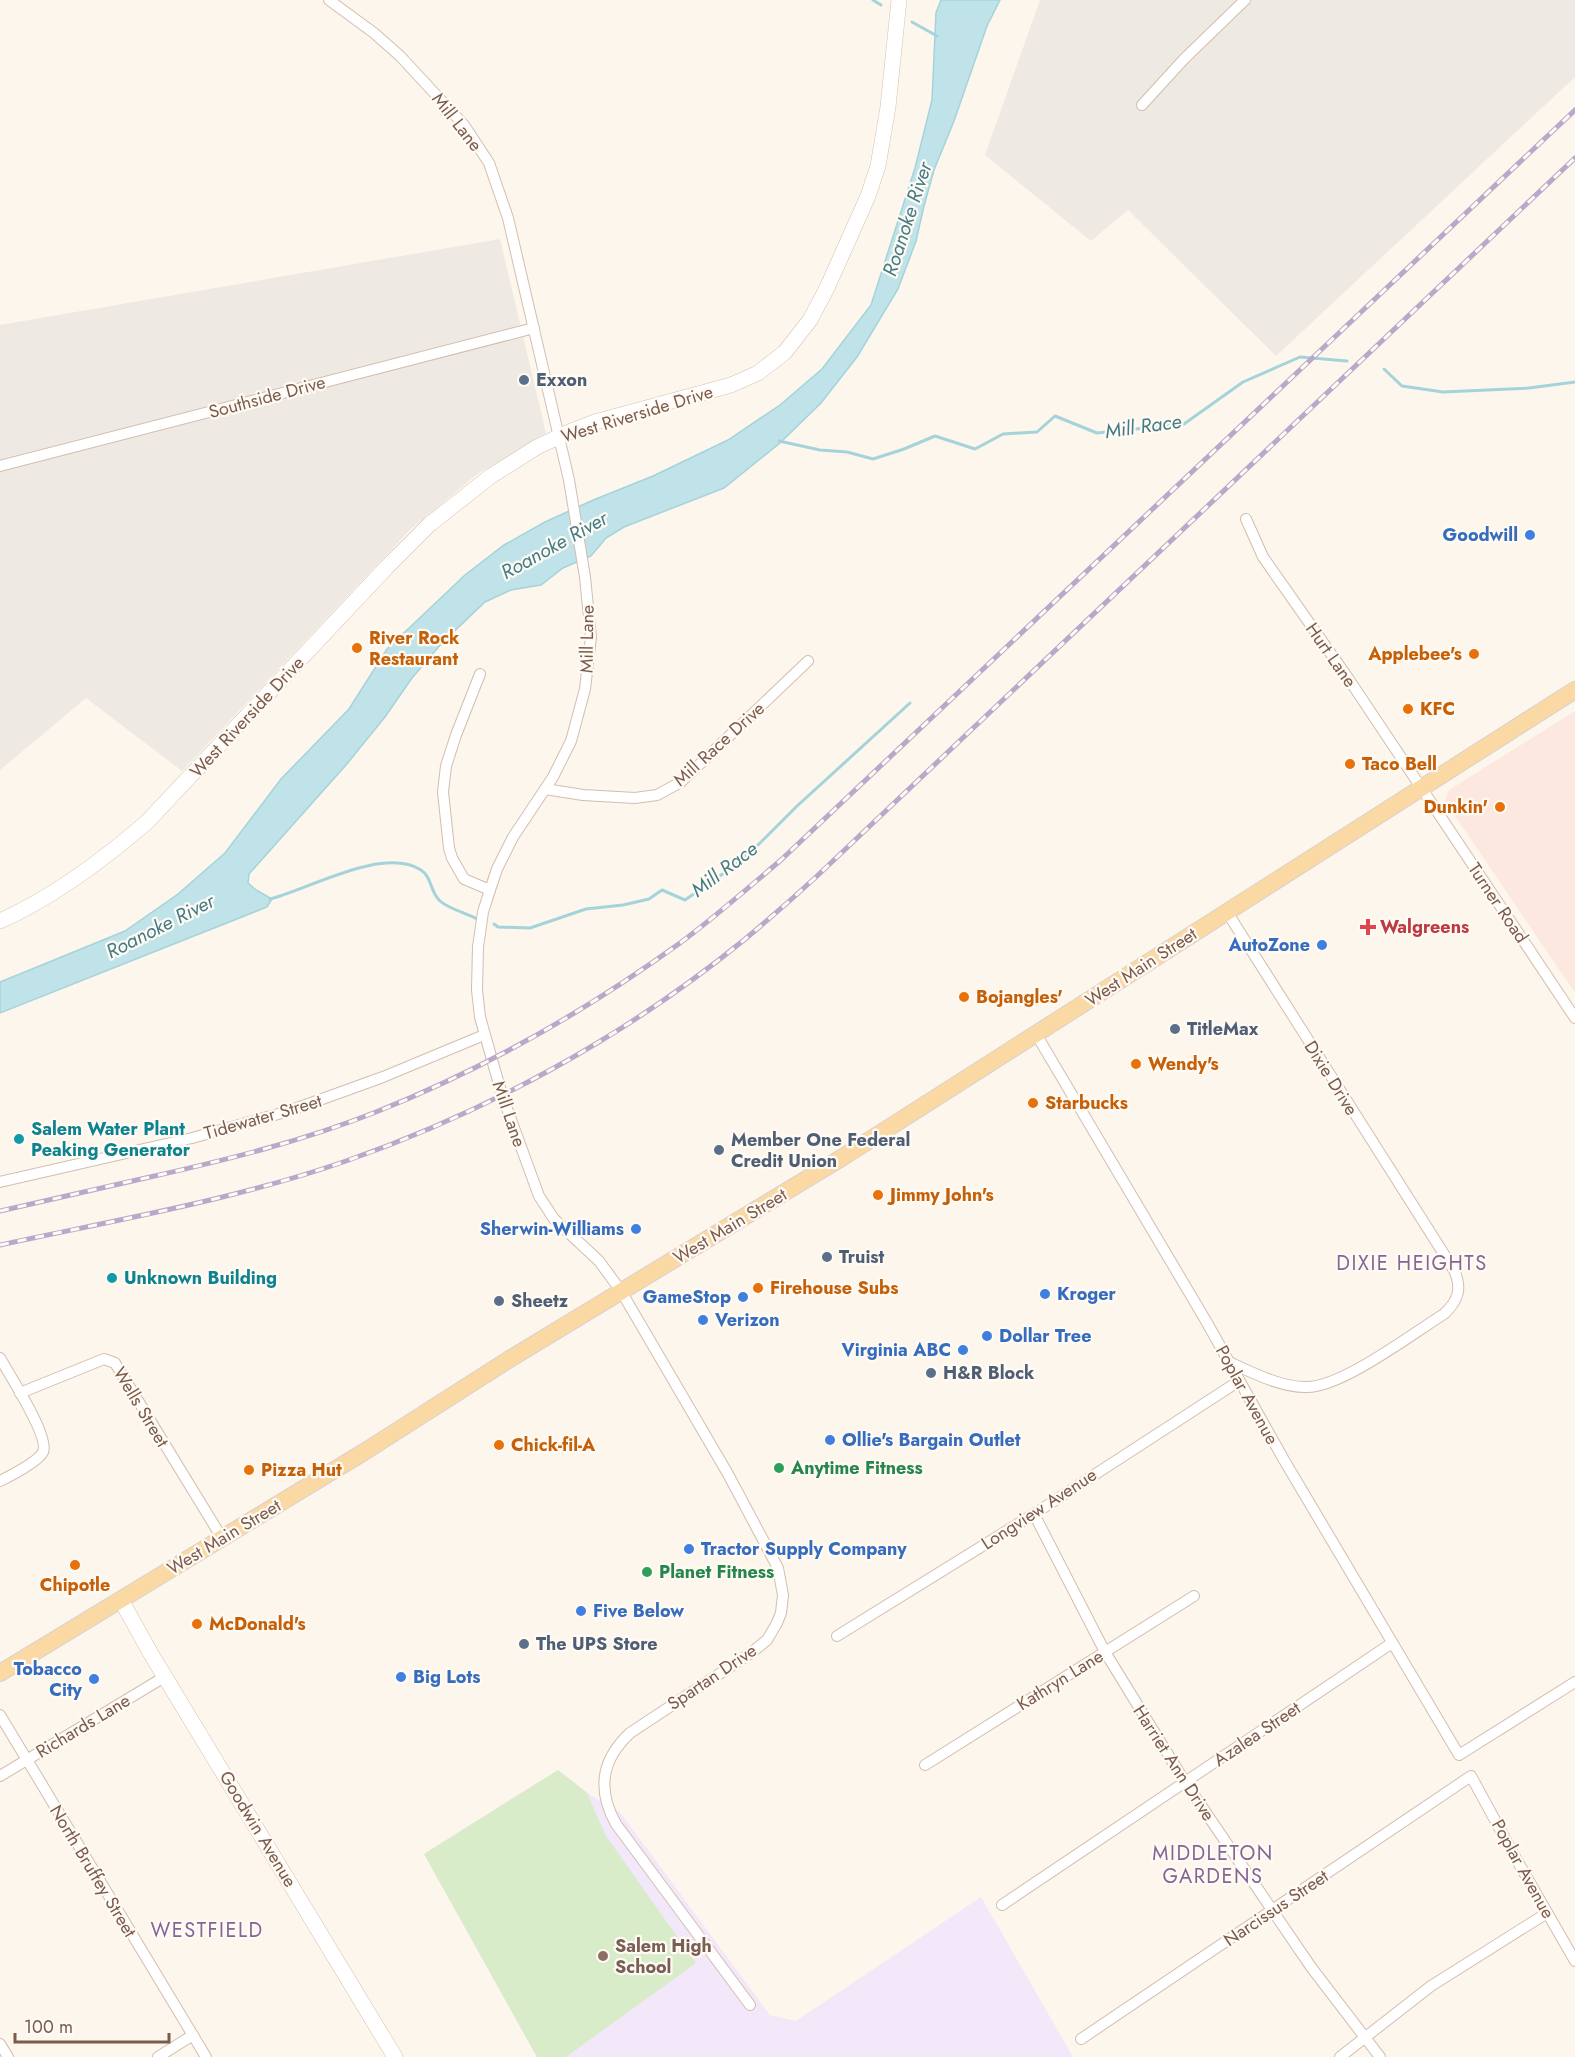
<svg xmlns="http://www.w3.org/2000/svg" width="1575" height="2057" font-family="Jost,sans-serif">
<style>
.commercial{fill:#fde8e0}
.industrial{fill:#efe9e4}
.education{fill:#f3e8fa}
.green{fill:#d8ecc9}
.water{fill:#bfe3e8;stroke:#a5d3da;stroke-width:1.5}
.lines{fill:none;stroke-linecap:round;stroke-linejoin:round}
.stream{stroke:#a5d3da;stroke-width:3}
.street-casing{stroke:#d1beb0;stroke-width:12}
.secondary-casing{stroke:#d6c0b0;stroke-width:16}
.primary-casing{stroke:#dad1cd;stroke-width:18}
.street{stroke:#fff;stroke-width:10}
.secondary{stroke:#fff;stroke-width:15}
.primary{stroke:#fbd9a5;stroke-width:16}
.rail-casing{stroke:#b9a8c9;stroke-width:5}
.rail{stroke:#fffaf3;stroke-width:3;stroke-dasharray:9;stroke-linecap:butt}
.service-dot{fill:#5c6f8a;stroke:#fffaf3;stroke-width:2}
.shop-dot{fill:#3f7fe0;stroke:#fffaf3;stroke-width:2}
.food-dot{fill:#e8710a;stroke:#fffaf3;stroke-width:2}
.health-dot{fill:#e0444e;stroke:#fffaf3;stroke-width:2}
.culture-dot{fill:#0f9aa8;stroke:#fffaf3;stroke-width:2}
.leisure-dot{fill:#2e9e5b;stroke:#fffaf3;stroke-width:2}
.education-dot{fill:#8d6e63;stroke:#fffaf3;stroke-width:2}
.labels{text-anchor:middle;stroke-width:4.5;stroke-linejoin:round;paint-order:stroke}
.street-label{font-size:18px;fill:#7a5c4d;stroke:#fffaf3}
.service-label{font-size:18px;font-weight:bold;fill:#4e5e75;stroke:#fffaf3;text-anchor:start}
.shop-label{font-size:18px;font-weight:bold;fill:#366cbe;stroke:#fffaf3;text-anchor:start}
.food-label{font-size:18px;font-weight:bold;fill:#c56008;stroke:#fffaf3;text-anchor:start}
.health-label{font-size:18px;font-weight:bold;fill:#be3a42;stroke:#fffaf3;text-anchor:start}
.culture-label{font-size:18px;font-weight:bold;fill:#0d838f;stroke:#fffaf3;text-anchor:start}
.leisure-label{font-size:18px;font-weight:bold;fill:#27864d;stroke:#fffaf3;text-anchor:start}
.education-label{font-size:18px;font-weight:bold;fill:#785e54;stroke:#fffaf3;text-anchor:start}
.water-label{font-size:20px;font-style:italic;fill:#437c86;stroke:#fffaf3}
.neighbourhood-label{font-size:20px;letter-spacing:1.5px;fill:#846695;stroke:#fffaf3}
</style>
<rect width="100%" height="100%" fill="#fdf6ec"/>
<path class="commercial" d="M1575 711V993L1445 801 1449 790Z"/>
<g class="industrial">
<path d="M1040 0H1575V77L1276 356 1128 210 1091 241 985 155Z"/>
<path d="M500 239 546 433 476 475 410 530 182 771 86 698 0 770V325Z"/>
</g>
<path class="education" d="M558 1770 592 1796 619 1811 770 2015 796 2021 981 1897 1073 2057H537L424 1854Z"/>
<path class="green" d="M558 1770 587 1793 606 1836 696 1963 566 2057H537L424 1854Z"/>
<path class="water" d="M941 0H1000L987 26 954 121 934 170 924 206 916 241 898 289 857 357 821 403 780 443 724 488 624 527 606 538 591 556 563 568 541 585 511 590 485 602 442 643 412 678 385 717 346 765 249 874 248 883 256 890 272 899 267 907 0 1013V982L125 931 178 894 225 853 281 779 349 709 387 649 465 575 504 545 545 522 591 501 653 476 728 440 780 405 822 369 871 305 915 168 932 100 936 13Z"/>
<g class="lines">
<g class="stream">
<path d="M873 0 881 5"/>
<path d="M912 22 937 36"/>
<path d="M1384 369 1402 386 1443 392 1529 388 1575 382"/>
<path d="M779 441 820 450 847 452 873 459 904 449 935 436 975 449 1003 434 1037 432 1055 416 1097 433 1184 424 1243 382 1300 357 1347 361"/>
<path d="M270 899C309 889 383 846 421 870 432 877 430 892 440 901 449 909 466 913 477 919"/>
<path d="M494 924 498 927 530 928 586 909 623 905 649 899 662 890 685 900 724 873 757 846 796 807 910 703"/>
</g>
<g class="street-casing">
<g id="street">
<path d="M329 0 374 33 400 56 464 125 489 163 508 218 569 480 585 577 591 637 585 689 571 741 553 777 513 837 497 869 490 890 483 912 478 947 477 990 480 1017 502 1095 539 1196 554 1219 599 1261 621 1291 728 1474 778 1568 783 1595 781 1613 777 1623 767 1640 751 1653 630 1733C601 1760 597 1790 616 1824L750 2005"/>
<path d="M1142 105 1184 59 1245 0"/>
<path d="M0 466 534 328"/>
<path d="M1246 519 1263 557 1348 678 1575 1018"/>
<path d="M480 674 456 735 446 766 443 792 449 848 452 858 464 879 490 890"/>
<path d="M545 789 583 795 635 798 657 795 681 782 808 661"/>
<path d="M1227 912 1454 1270C1462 1288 1459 1300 1444 1314 1412 1334 1342 1387 1307 1387 1282 1388 1251 1372 1229 1362"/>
<path d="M1036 1034 1206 1321 1284 1460 1459 1755 1575 1682"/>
<path d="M0 1182 192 1138 289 1111 383 1077 484 1035"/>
<path d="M0 1358C9 1374 50 1437 43 1452 38 1462 10 1476 0 1481"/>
<path d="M20 1393 104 1359 115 1363 222 1538"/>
<path d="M1034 1514 1105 1652 1185 1782 1311 1967 1380 2057"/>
<path d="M837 1636 1034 1514 1239 1381"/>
<path d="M0 1715 206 2057"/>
<path d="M925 1765 1194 1596"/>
<path d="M0 1776 166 1676"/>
<path d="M1002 1905 1392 1643"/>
<path d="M1081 2039 1471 1776 1515 1857 1575 1961"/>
<path d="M0 2044 8 2057"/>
<path d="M158 2057 193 2035"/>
<path d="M1340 2057 1431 1986 1547 1913"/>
</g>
</g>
<g class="secondary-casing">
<g id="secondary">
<path d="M0 921C54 897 103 860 147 822L386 568 430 524 491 476 537 447 569 432 595 422 731 385 758 373 785 352 810 320 827 288 868 196 878 166 888 107 899 0"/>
<path d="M121 1600 151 1654 395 2057"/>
</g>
</g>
<g class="primary-casing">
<path id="primary" d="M0 1673 364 1452 508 1360 843 1157 1575 690"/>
</g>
<use href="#street" class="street"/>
<use href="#secondary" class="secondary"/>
<use href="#primary" class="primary"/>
<g class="rail-casing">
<g id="rail">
<path d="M0 1211C50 1200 100 1188 150 1177 226 1160 303 1141 376 1112 484 1069 586 1011 680 943 715 917 748 888 781 860L1575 110"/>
<path d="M0 1245C116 1220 234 1200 346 1161 489 1111 626 1036 744 940 768 920 792 899 816 877L1575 158"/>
</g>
</g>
<use href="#rail" class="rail"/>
</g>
<g class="service-dot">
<circle cx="524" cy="380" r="6"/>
<circle cx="1175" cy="1029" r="6"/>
<circle cx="719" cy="1150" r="6"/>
<circle cx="827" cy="1257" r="6"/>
<circle cx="499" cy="1301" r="6"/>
<circle cx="931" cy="1373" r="6"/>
<circle cx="524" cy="1644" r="6"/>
</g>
<g class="shop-dot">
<circle cx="1530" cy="535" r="6"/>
<circle cx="1322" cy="945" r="6"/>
<circle cx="636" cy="1229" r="6"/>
<circle cx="1045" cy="1294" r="6"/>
<circle cx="743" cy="1297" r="6"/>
<circle cx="703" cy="1320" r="6"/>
<circle cx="987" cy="1336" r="6"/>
<circle cx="963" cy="1350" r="6"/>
<circle cx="830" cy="1440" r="6"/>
<circle cx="689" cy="1549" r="6"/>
<circle cx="581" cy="1611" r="6"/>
<circle cx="401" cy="1677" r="6"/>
<circle cx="94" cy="1679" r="6"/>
</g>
<g class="food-dot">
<circle cx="357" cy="648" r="6"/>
<circle cx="1474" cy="654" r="6"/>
<circle cx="1408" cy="709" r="6"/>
<circle cx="1350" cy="764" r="6"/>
<circle cx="1500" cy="807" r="6"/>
<circle cx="964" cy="997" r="6"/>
<circle cx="1136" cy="1064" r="6"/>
<circle cx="1033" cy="1103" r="6"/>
<circle cx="878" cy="1195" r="6"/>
<circle cx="758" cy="1288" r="6"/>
<circle cx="499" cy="1445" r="6"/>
<circle cx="249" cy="1470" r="6"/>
<circle cx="75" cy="1565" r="6"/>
<circle cx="197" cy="1624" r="6"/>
</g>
<path class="health-dot" d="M1365 918h6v6h6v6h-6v6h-6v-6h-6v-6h6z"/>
<g class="culture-dot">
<circle cx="19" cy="1139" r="6"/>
<circle cx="112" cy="1278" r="6"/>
</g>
<g class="leisure-dot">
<circle cx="779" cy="1468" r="6"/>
<circle cx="647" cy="1572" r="6"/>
</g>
<circle class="education-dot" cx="603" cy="1956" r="6"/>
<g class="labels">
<g class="street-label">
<text transform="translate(457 122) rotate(52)" y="6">Mill Lane</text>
<text transform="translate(267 397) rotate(-15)" y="6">Southside Drive</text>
<text transform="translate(637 414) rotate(-17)" y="6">West Riverside Drive</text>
<text transform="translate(587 639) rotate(-89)" y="6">Mill Lane</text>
<text transform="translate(1331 655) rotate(55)" y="6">Hurt Lane</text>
<text transform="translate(247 717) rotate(-47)" y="6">West Riverside Drive</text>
<text transform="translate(719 744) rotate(-42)" y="6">Mill Race Drive</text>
<text transform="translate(1498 903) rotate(56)" y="6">Turner Road</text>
<text transform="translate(1141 967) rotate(-33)" y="6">West Main Street</text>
<text transform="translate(1331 1078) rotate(58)" y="6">Dixie Drive</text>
<text transform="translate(509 1114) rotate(71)" y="6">Mill Lane</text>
<text transform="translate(263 1117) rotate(-16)" y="6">Tidewater Street</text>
<text transform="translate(730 1226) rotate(-31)" y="6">West Main Street</text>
<text transform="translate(1247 1395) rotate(61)" y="6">Poplar Avenue</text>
<text transform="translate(141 1407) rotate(59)" y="6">Wells Street</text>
<text transform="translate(1039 1509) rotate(-33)" y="6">Longview Avenue</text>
<text transform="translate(224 1537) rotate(-31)" y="6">West Main Street</text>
<text transform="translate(712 1677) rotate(-34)" y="6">Spartan Drive</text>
<text transform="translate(1060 1680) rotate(-32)" y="6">Kathryn Lane</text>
<text transform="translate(83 1726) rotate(-31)" y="6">Richards Lane</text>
<text transform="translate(1257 1734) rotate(-34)" y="6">Azalea Street</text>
<text transform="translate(1174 1763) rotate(57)" y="6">Harriet Ann Drive</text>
<text transform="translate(258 1829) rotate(59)" y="6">Goodwin Avenue</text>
<text transform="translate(1523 1869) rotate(61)" y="6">Poplar Avenue</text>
<text transform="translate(93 1871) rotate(59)" y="6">North Bruffey Street</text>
<text transform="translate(1276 1908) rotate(-34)" y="6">Narcissus Street</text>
</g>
<g class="service-label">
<text x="536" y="386">Exxon</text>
<text x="1187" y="1035">TitleMax</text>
<text x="731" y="1146">Member One Federal<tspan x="731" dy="21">Credit Union</tspan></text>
<text x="839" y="1263">Truist</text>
<text x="511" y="1307">Sheetz</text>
<text x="943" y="1379">H&amp;R Block</text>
<text x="536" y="1650">The UPS Store</text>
</g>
<g class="shop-label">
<text x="1518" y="541" text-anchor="end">Goodwill</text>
<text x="1310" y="951" text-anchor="end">AutoZone</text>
<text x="624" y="1235" text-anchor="end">Sherwin-Williams</text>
<text x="1057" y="1300">Kroger</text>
<text x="731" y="1303" text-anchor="end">GameStop</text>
<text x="715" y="1326">Verizon</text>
<text x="999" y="1342">Dollar Tree</text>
<text x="951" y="1356" text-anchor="end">Virginia ABC</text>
<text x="842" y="1446">Ollie's Bargain Outlet</text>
<text x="701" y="1555">Tractor Supply Company</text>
<text x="593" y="1617">Five Below</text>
<text x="82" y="1675" text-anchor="end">Tobacco<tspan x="82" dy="21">City</tspan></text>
<text x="413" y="1683">Big Lots</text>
</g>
<g class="food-label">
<text x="369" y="644">River Rock<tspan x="369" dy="21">Restaurant</tspan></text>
<text x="1462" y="660" text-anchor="end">Applebee's</text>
<text x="1420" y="715">KFC</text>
<text x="1362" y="770">Taco Bell</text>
<text x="1488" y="813" text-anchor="end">Dunkin'</text>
<text x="976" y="1003">Bojangles'</text>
<text x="1148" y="1070">Wendy's</text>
<text x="1045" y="1109">Starbucks</text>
<text x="890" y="1201">Jimmy John's</text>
<text x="770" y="1294">Firehouse Subs</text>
<text x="511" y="1451">Chick-fil-A</text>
<text x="261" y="1476">Pizza Hut</text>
<text x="75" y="1591" text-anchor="middle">Chipotle</text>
<text x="209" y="1630">McDonald's</text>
</g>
<g class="health-label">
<text x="1380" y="933">Walgreens</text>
</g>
<g class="culture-label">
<text x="31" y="1135">Salem Water Plant<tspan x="31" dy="21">Peaking Generator</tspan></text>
<text x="124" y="1284">Unknown Building</text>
</g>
<g class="leisure-label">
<text x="791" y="1474">Anytime Fitness</text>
<text x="659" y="1578">Planet Fitness</text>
</g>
<g class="education-label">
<text x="615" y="1952">Salem High<tspan x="615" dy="21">School</tspan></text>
</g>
<g class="water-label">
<text transform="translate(907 219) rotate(-72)" y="7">Roanoke River</text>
<text transform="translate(1143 426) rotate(-8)" y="7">Mill Race</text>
<text transform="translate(554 545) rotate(-29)" y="7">Roanoke River</text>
<text transform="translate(724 869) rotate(-37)" y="7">Mill Race</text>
<text transform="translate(160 926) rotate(-27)" y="7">Roanoke River</text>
</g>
<g class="neighbourhood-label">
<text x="1412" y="1270">DIXIE HEIGHTS</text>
<text x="1213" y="1860">MIDDLETON<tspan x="1213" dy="23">GARDENS</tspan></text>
<text x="207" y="1937">WESTFIELD</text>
</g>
</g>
<path d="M15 2033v9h154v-9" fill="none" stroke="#7a5c4d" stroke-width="3"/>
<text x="24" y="2033" font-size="18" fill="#7a5c4d" stroke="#fffaf3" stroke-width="4.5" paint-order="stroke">100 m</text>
</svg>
